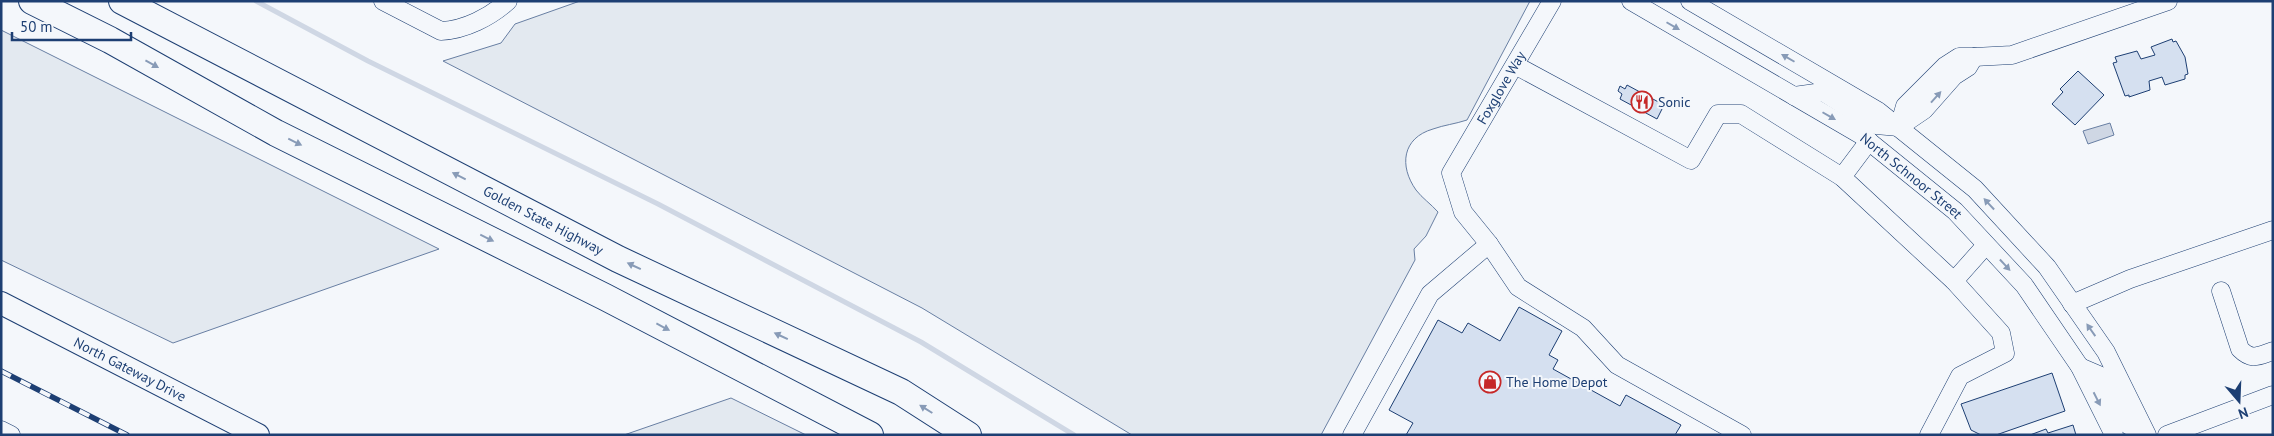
<svg xmlns="http://www.w3.org/2000/svg" width="2274" height="436" font-family="'PT Sans',sans-serif">
<style>
.green{fill:#e3e9f0;stroke:#687fa3}
.water{fill:#cfd7e4;stroke:#687fa3}
.lines{fill:none;stroke-linecap:round;stroke-linejoin:round}
.stream{stroke:#cfd7e4;stroke-width:5}
.building{fill:#d5e0f0;stroke:#1d3f73}
.minor-casing{stroke:#1d3f73;stroke-width:19}
.major-casing{stroke:#1d3f73;stroke-width:24}
.highway-casing{stroke:#1d3f73;stroke-width:28}
.minor{stroke:#f4f7fb;stroke-width:18}
.major{stroke:#f4f7fb;stroke-width:22}
.highway{stroke:#f4f7fb;stroke-width:26}
.rail-casing{stroke:#1d3f73;stroke-width:5.5}
.rail{stroke:#f4f7fb;stroke-width:4;stroke-dasharray:11;stroke-linecap:butt}
.oneway{fill:#889bb7}
.labels{text-anchor:middle;stroke-width:4;stroke-linejoin:round;paint-order:stroke}
.street-label{font-size:14px;fill:#1d3f73;stroke:#f4f7fb}
.poi-label{font-size:14px;fill:#1d3f73;stroke:#f4f7fb;text-anchor:start}
</style>
<rect width="100%" height="100%" fill="#f4f7fb"/>
<g class="green">
<path d="M580 1H1530L1467 120C1455 124 1444 125 1433 129 1402 138 1399 166 1416 190 1422 198 1431 204 1438 212L1426 236 1414 249 1415 260 1321 435H1132L922 308 443 61 501 43 515 24Z"/>
<path d="M1 30 439 249 173 343 1 260Z"/>
<path d="M731 398 806 435H624Z"/>
</g>
<path class="water" d="M2110 123 2114 135 2088 144 2083 131Z"/>
<g class="lines">
<path class="stream" d="M256 1 368 61 658 204 921 342 1074 435"/>
</g>
<g class="building">
<path d="M2172 39 2173 42 2176 41 2185 57 2188 74 2185 75V79L2165 85 2162 77 2149 81 2150 90 2129 97V95L2125 96 2113 63 2117 62 2115 57 2137 51 2141 59 2155 55 2151 47Z"/>
<path d="M2078 71 2104 95 2075 125 2052 104 2063 92 2060 89Z"/>
<path d="M1627 85 1664 105 1657 119 1620 99 1622 94 1618 91 1620 86 1625 89Z"/>
<path d="M1519 307 1562 331 1549 355 1558 360 1553 369 1620 406 1626 395 1681 425 1675 435H1406L1413 423 1389 410 1438 320 1462 333 1468 323 1500 341Z"/>
<path d="M2052 373 2065 411 1996 435H1981L1971 430 1961 404Z"/>
<path d="M2073 425 2076 435H2030L2046 429 2048 433Z"/>
</g>
<g class="lines">
<g class="minor-casing">
<g id="minor">
<path d="M383 1 441 31C465 30 490 17 508 1"/>
<path id="s1" d="M1631 1 1861 135 1955 211 2024 285 2080 367 2114 435"/>
<path d="M1690 1 1878 111 1975 189 2047 267 2106 352 2147 435"/>
<path d="M1974 57 2012 55 2168 1"/>
<path d="M1515 65 1691 160 1718 114H1741L1842 177"/>
<path d="M1794 96 1823 92 1876 125 1899 127 1924 110 1954 76 1968 67 1974 57H1959L1945 66 1905 106 1899 127"/>
<path d="M1869 141 1842 177 1954 281"/>
<path id="s2" d="M1489 244 1463 212 1451 173 1552 1"/>
<path d="M2221 291 2240 349C2252 361 2258 356 2273 351"/>
<path d="M2072 304 2130 279 2273 230"/>
<path d="M2080 367 2101 376 2125 423 2145 435"/>
<path d="M1 430 11 435"/>
<path d="M1352 435 1430 294 1489 244 1518 287 1583 328 1617 365 1742 435"/>
<path d="M1929 435 1960 376 2005 353 2001 333 1954 281 1986 245"/>
<path d="M2167 435 2273 395"/>
</g>
</g>
<g class="major-casing">
<g id="major">
<path id="s3" d="M1 303 258 435"/>
</g>
</g>
<g class="highway-casing">
<g id="highway">
<path d="M32 1 110 40 276 133 605 297 870 435"/>
<path id="s4" d="M122 1 618 259 901 392 968 435"/>
</g>
</g>
<use href="#minor" class="minor"/>
<use href="#major" class="major"/>
<use href="#highway" class="highway"/>
<g class="rail-casing">
<path id="rail" d="M1 371 127 435"/>
</g>
<use href="#rail" class="rail"/>
</g>
<defs><path id="oneway-solid" d="M-6-.8H1V-3.2L6.5 0L1 3.2V.8H-6Z" transform="scale(1.25)"/></defs>
<g class="oneway">
<use href="#oneway-solid" transform="translate(1673 26) rotate(30)"/>
<use href="#oneway-solid" transform="translate(1788 58) rotate(-150)"/>
<use href="#oneway-solid" transform="translate(152 64) rotate(29)"/>
<use href="#oneway-solid" transform="translate(1936 97) rotate(-48)"/>
<use href="#oneway-solid" transform="translate(1829 116) rotate(30)"/>
<use href="#oneway-solid" transform="translate(295 142) rotate(26)"/>
<use href="#oneway-solid" transform="translate(459 176) rotate(-153)"/>
<use href="#oneway-solid" transform="translate(1989 204) rotate(-133)"/>
<use href="#oneway-solid" transform="translate(487 238) rotate(26)"/>
<use href="#oneway-solid" transform="translate(2005 265) rotate(47)"/>
<use href="#oneway-solid" transform="translate(634 266) rotate(-155)"/>
<use href="#oneway-solid" transform="translate(663 327) rotate(28)"/>
<use href="#oneway-solid" transform="translate(2091 330) rotate(-125)"/>
<use href="#oneway-solid" transform="translate(781 336) rotate(-155)"/>
<use href="#oneway-solid" transform="translate(2097 399) rotate(63)"/>
<use href="#oneway-solid" transform="translate(926 409) rotate(-148)"/>
</g>
<defs>
<g id="restaurant-ring" transform="scale(1.125)"><circle r="9.5" fill="#f4f7fb" stroke="#c62828" stroke-width="1.5"/><path d="M-5-6h1v4h1v-4h1v4h1v-4h1v5L-1.5 .5V6h-2V.5L-5-1ZM5-6V6H3V1.5H1.5Q1.5-4 5-6Z" fill="#c62828"/></g>
<g id="shop-ring" transform="scale(1.125)"><circle r="9.5" fill="#f4f7fb" stroke="#c62828" stroke-width="1.5"/><path d="M-5-2.5h2.3a2.7 3.5 0 0 1 5.4 0H5L5.5 6h-11ZM-1.5-2.5h3a1.5 2.3 0 0 0-3 0Z" fill="#c62828"/></g>
</defs>
<g fill-rule="evenodd">
<use href="#restaurant-ring" x="1642" y="102"/>
<use href="#shop-ring" x="1490" y="382"/>
</g>
<g class="labels">
<g class="street-label">
<text dy="5" stroke="none"><textPath href="#s2" startOffset="181">Foxglove Way</textPath></text>
<text dy="5" stroke="none"><textPath href="#s1" startOffset="331">North Schnoor Street</textPath></text>
<text dy="5" stroke="none"><textPath href="#s4" startOffset="475">Golden State Highway</textPath></text>
<text dy="5" stroke="none"><textPath href="#s3" startOffset="145">North Gateway Drive</textPath></text>
</g>
<g class="poi-label">
<text x="1658" y="107">Sonic</text>
<text x="1506" y="387">The Home Depot</text>
</g>
</g>
<rect width="2274" height="436" fill="none" stroke="#1d3f73" stroke-width="5"/>
<g transform="translate(2239 401) rotate(161)" stroke="#f4f7fb" stroke-width="4" paint-order="stroke">
<path d="M0-4L9 19L0 12L-9 19Z" fill="#1d3f73"/>
<text y="-8" font-size="14" font-weight="bold" text-anchor="middle" fill="#1d3f73">N</text>
</g>
<path d="M12 32v8h119v-8" fill="none" stroke="#1d3f73" stroke-width="2.5"/>
<text x="20" y="32" font-size="15" fill="#1d3f73" stroke="#f4f7fb" stroke-width="4" paint-order="stroke">50 m</text>
</svg>
